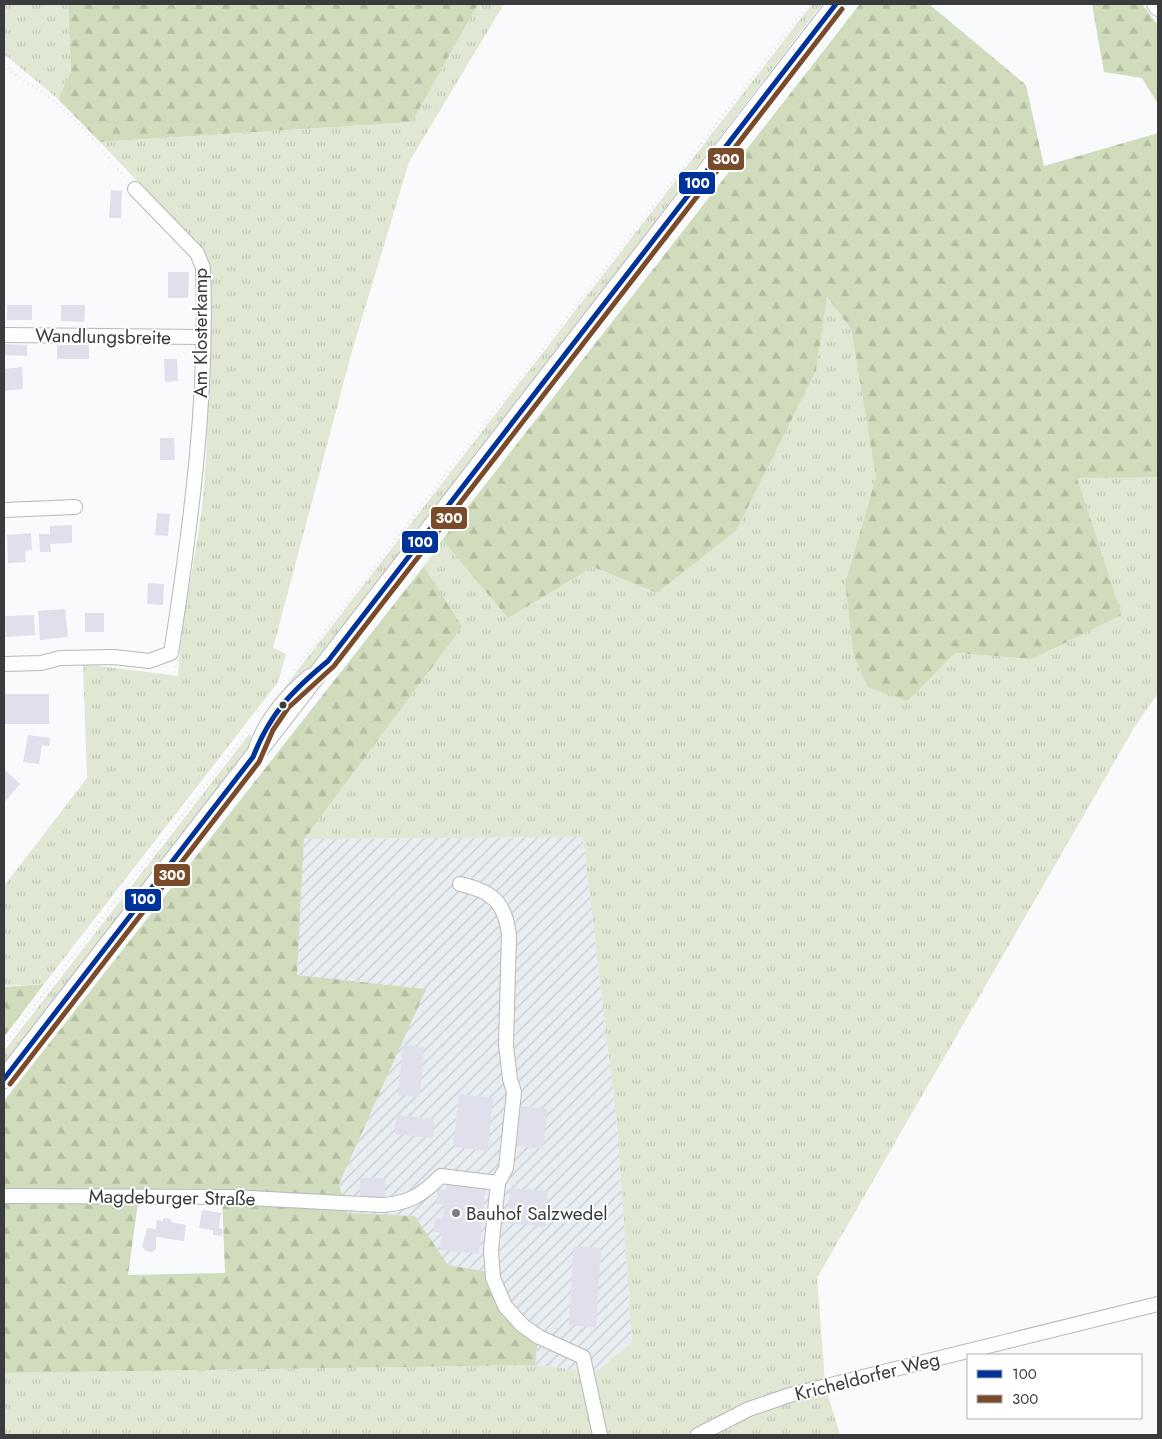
<svg xmlns="http://www.w3.org/2000/svg" width="1162" height="1439" font-family="Jost,sans-serif">
<style>
.industrial{fill:url(#industrial-furrows)}
.grass{fill:url(#grass-tufts)}
.forest{fill:url(#forest-firs);fill-rule:evenodd}
.building{fill:#e0e0ec}
.lines{fill:none;stroke-linecap:round;stroke-linejoin:round}
.minor-casing{stroke:#b7b8b9;stroke-width:16}
.major-casing{stroke:#b7b8b9;stroke-width:20}
.path{stroke:#e4e4e4;stroke-width:2.5;stroke-dasharray:1 4;stroke-linecap:butt}
.minor{stroke:#fefeff;stroke-width:14}
.major{stroke:#fefeff;stroke-width:18}
.bus-1-casing{stroke:#fff;stroke-width:9}
.bus-2-casing{stroke:#fff;stroke-width:9}
.bus-1{stroke:#039;stroke-width:5}
.bus-2{stroke:#7a4b2a;stroke-width:5}
.bus-dot{fill:#393b3c;stroke:#fff;stroke-width:2}
.poi-dot{fill:#7c7e7f;stroke:#fff;stroke-width:2}
.labels{text-anchor:middle;stroke-width:4;stroke-linejoin:round;paint-order:stroke}
.street-label{font-size:19px;fill:#393b3c;stroke:#fff}
.poi-label{font-size:19px;fill:#393b3c;stroke:#fff;text-anchor:start}
.line-badge{stroke:#fff;stroke-width:2}
.badge-label{font-size:14px;text-anchor:middle;font-weight:bold;fill:#fff}
</style>
<defs>
<pattern id="industrial-furrows" width="10" height="10" patternUnits="userSpaceOnUse" patternTransform="scale(1.25)"><rect width="10" height="10" fill="#e7edf1"/><path d="M-1 1l2-2M0 10L10 0M9 11l2-2" fill="none" stroke="#c7ccd0"/></pattern>
<pattern id="grass-tufts" width="24" height="20" patternUnits="userSpaceOnUse" patternTransform="scale(1.25)"><rect width="24" height="20" fill="#e0e7d3"/><path d="M3 7l-1-3M5 7V3M7 7l1-3M15 17l-1-3M17 17v-4M19 17l1-3" fill="none" stroke="#c1c7b6"/></pattern>
<pattern id="forest-firs" width="22" height="20" patternUnits="userSpaceOnUse" patternTransform="scale(1.25)"><rect width="22" height="20" fill="#d1dcbd"/><path d="M5 1l3.5 6h-7zM16 11l3.5 6h-7z" fill="#b4bea3"/></pattern>
</defs>
<rect width="100%" height="100%" fill="#f8fafc"/>
<path class="industrial" d="M583 837 617 1126 632 1342 597 1372 535 1365 538 1339 488 1272 448 1265 415 1216 347 1214 339 1184 425 989 297 975 304 839Z"/>
<g class="grass">
<path d="M4 4H68L71 71 58 99 4 54Z"/>
<path d="M478 4H504L409 162 352 351 273 648 286 654 278 682 44 984 4 986V886L87 778 83 664 178 676C181 619 195 563 202 507 212 422 205 335 202 249L100 142 412 122Z"/>
<path d="M812 4H822L315 665 287 691 284 688Z"/>
<path d="M826 296 851 329 876 477 845 583 908 701 955 653 1032 659 1122 615 1076 477H1158V693L1134 728 817 1278 825 1382 762 1409 827 1392 840 1435H4V1373L535 1365 596 1372 632 1342 617 1126 583 837 304 839 461 627 424 566 442 540 508 618 593 567 657 593 736 531 816 371Z"/>
<path d="M250 733 253 744 4 1066V1051Z"/>
</g>
<g class="forest">
<path d="M68 4H478L412 122 100 142 58 99 71 71Z"/>
<path d="M860 4H929L1026 85 1044 166 1158 133V477L1077 478 1122 615 1032 659 955 653 908 701 868 687 854 656 845 583 876 477 851 329 827 297 816 371 736 531 657 593 593 567 508 618 442 540Z"/>
<path d="M1092 4H1142L1158 25V104L1142 78 1104 72Z"/>
<path d="M424 566 462 627 304 839 297 975 426 989 339 1184 347 1213 415 1216 448 1265 488 1272 493 1287 538 1339 535 1365 4 1373V1101ZM222 1194 225 1273 128 1275 139 1195Z"/>
<path d="M44 984 4 1037V987Z"/>
</g>
<g class="building">
<path d="M111 190 122 191 121 218H109Z"/>
<path d="M168 272H189L188 298H168Z"/>
<rect x="7" y="305" width="25" height="15"/>
<path d="M61 305H85L84 322 61 321Z"/>
<path d="M5 344 27 345V356L4 355Z"/>
<rect x="57" y="345" width="32" height="14"/>
<path d="M164 359H177L178 381 165 382Z"/>
<path d="M22 367 23 389 4 391V369Z"/>
<path d="M160 438H174L175 460H160Z"/>
<path d="M157 513 170 514 168 536 155 535Z"/>
<path d="M72 525V543L50 544 51 552H40L39 534H50V526Z"/>
<path d="M31 533 32 550 25 551 26 562 8 563 7 535Z"/>
<path d="M148 583 164 584 163 605 147 604Z"/>
<path d="M65 609 68 637 40 640 38 611Z"/>
<rect x="85" y="613" width="19" height="19"/>
<path d="M34 615 35 635 6 637 5 616Z"/>
<rect x="5" y="694" width="44" height="30"/>
<path d="M28 735 50 738 49 746 42 745 39 764 23 762Z"/>
<path d="M4 769 20 784 4 803Z"/>
<path d="M403 1045 424 1047 420 1097 398 1095Z"/>
<path d="M459 1094 493 1098 488 1151 453 1147Z"/>
<path d="M521 1106 547 1109 543 1149 517 1146Z"/>
<path d="M396 1115 434 1119 433 1138 395 1134Z"/>
<rect x="360" y="1178" width="25" height="22"/>
<path d="M446 1181 486 1185 479 1254 440 1250 442 1233 434 1232 435 1218 443 1219 444 1205 436 1204 438 1189 446 1190Z"/>
<path d="M510 1188 548 1191 545 1227 507 1223Z"/>
<path d="M202 1210 221 1213 219 1228 223 1229 222 1236 213 1235V1230L199 1228Z"/>
<path d="M163 1218 171 1219V1222L186 1225 184 1241 156 1237V1249L152 1252 146 1251 142 1247 147 1228 156 1229 157 1220 163 1221Z"/>
<path d="M574 1246 601 1248 596 1327 569 1325Z"/>
</g>
<g class="lines">
<g class="minor-casing">
<g id="minor">
<path d="M4 335 203 337"/>
<path d="M4 510 75 507"/>
<path d="M4 664 41 663 60 658 114 657 149 661 171 653C191 526 208 396 203 268L197 253 135 189"/>
<path d="M256 748C266 719 286 696 310 676"/>
<path d="M460 884C492 891 505 902 509 935L506 1045 510 1079 514 1092 506 1168 498 1183 491 1250 493 1278 505 1306 522 1325 539 1337 583 1357 600 1435"/>
<path d="M4 1196 231 1197 381 1205C408 1204 422 1195 441 1176L498 1183"/>
<path d="M698 1435 749 1409 790 1395 1158 1304"/>
</g>
</g>
<g class="major-casing">
<g id="major">
<path d="M1156 4 1158 7"/>
<path d="M4 1079 836 4"/>
</g>
</g>
<g class="path">
<path d="M4 65C18 79 36 86 51 99 80 122 103 150 126 179"/>
<path d="M176 666C177 669 215 702 221 707H229L240 698 259 712"/>
<path d="M295 670 809 4"/>
<path d="M4 1045 248 731"/>
</g>
<use href="#minor" class="minor"/>
<use href="#major" class="major"/>
<g class="bus-1-casing">
<path id="bus-1" d="M4 1079 253 757C270 713 293 690 328 661L836 4"/>
</g>
<g class="bus-2-casing">
<path id="bus-2" d="M10 1084 259 762 273 730 288 708 334 666 842 9"/>
</g>
<use href="#bus-1" class="bus-1"/>
<use href="#bus-2" class="bus-2"/>
</g>
<circle class="bus-dot" cx="283" cy="705" r="4.5"/>
<circle class="poi-dot" cx="456" cy="1213" r="5"/>
<g class="labels">
<g class="street-label">
<text transform="translate(200 333) rotate(-90)" y="7">Am Klosterkamp</text>
<text transform="translate(103 336) rotate(1)" y="7">Wandlungsbreite</text>
<text transform="translate(172 1197) rotate(1)" y="7">Magdeburger Straße</text>
<text transform="translate(867 1376) rotate(-14)" y="7">Kricheldorfer Weg</text>
</g>
<g class="poi-label">
<text x="466" y="1220">Bauhof Salzwedel</text>
</g>
</g>
<g class="line-badge">
<rect x="707" y="147" width="38" height="24" rx="5" fill="#7a4b2a"/>
<rect x="678" y="171" width="38" height="24" rx="5" fill="#039"/>
<rect x="430" y="506" width="38" height="24" rx="5" fill="#7a4b2a"/>
<rect x="401" y="530" width="38" height="24" rx="5" fill="#039"/>
<rect x="153" y="863" width="38" height="24" rx="5" fill="#7a4b2a"/>
<rect x="124" y="888" width="38" height="24" rx="5" fill="#039"/>
</g>
<g class="badge-label">
<text x="726" y="164">300</text>
<text x="697" y="188">100</text>
<text x="449" y="523">300</text>
<text x="420" y="547">100</text>
<text x="172" y="880">300</text>
<text x="143" y="904">100</text>
</g>
<rect width="1162" height="1439" fill="none" stroke="#393b3c" stroke-width="10"/>
<rect x="967" y="1354" width="175" height="65" fill="#ffffff" stroke="#b0b1b1"/>
<rect x="977" y="1370" width="25" height="8" fill="#003399" stroke="#b0b1b1"/>
<text x="1012" y="1379" font-size="15" fill="#393b3c">100</text>
<rect x="977" y="1395" width="25" height="8" fill="#7a4b2a" stroke="#b0b1b1"/>
<text x="1012" y="1404" font-size="15" fill="#393b3c">300</text>
</svg>
